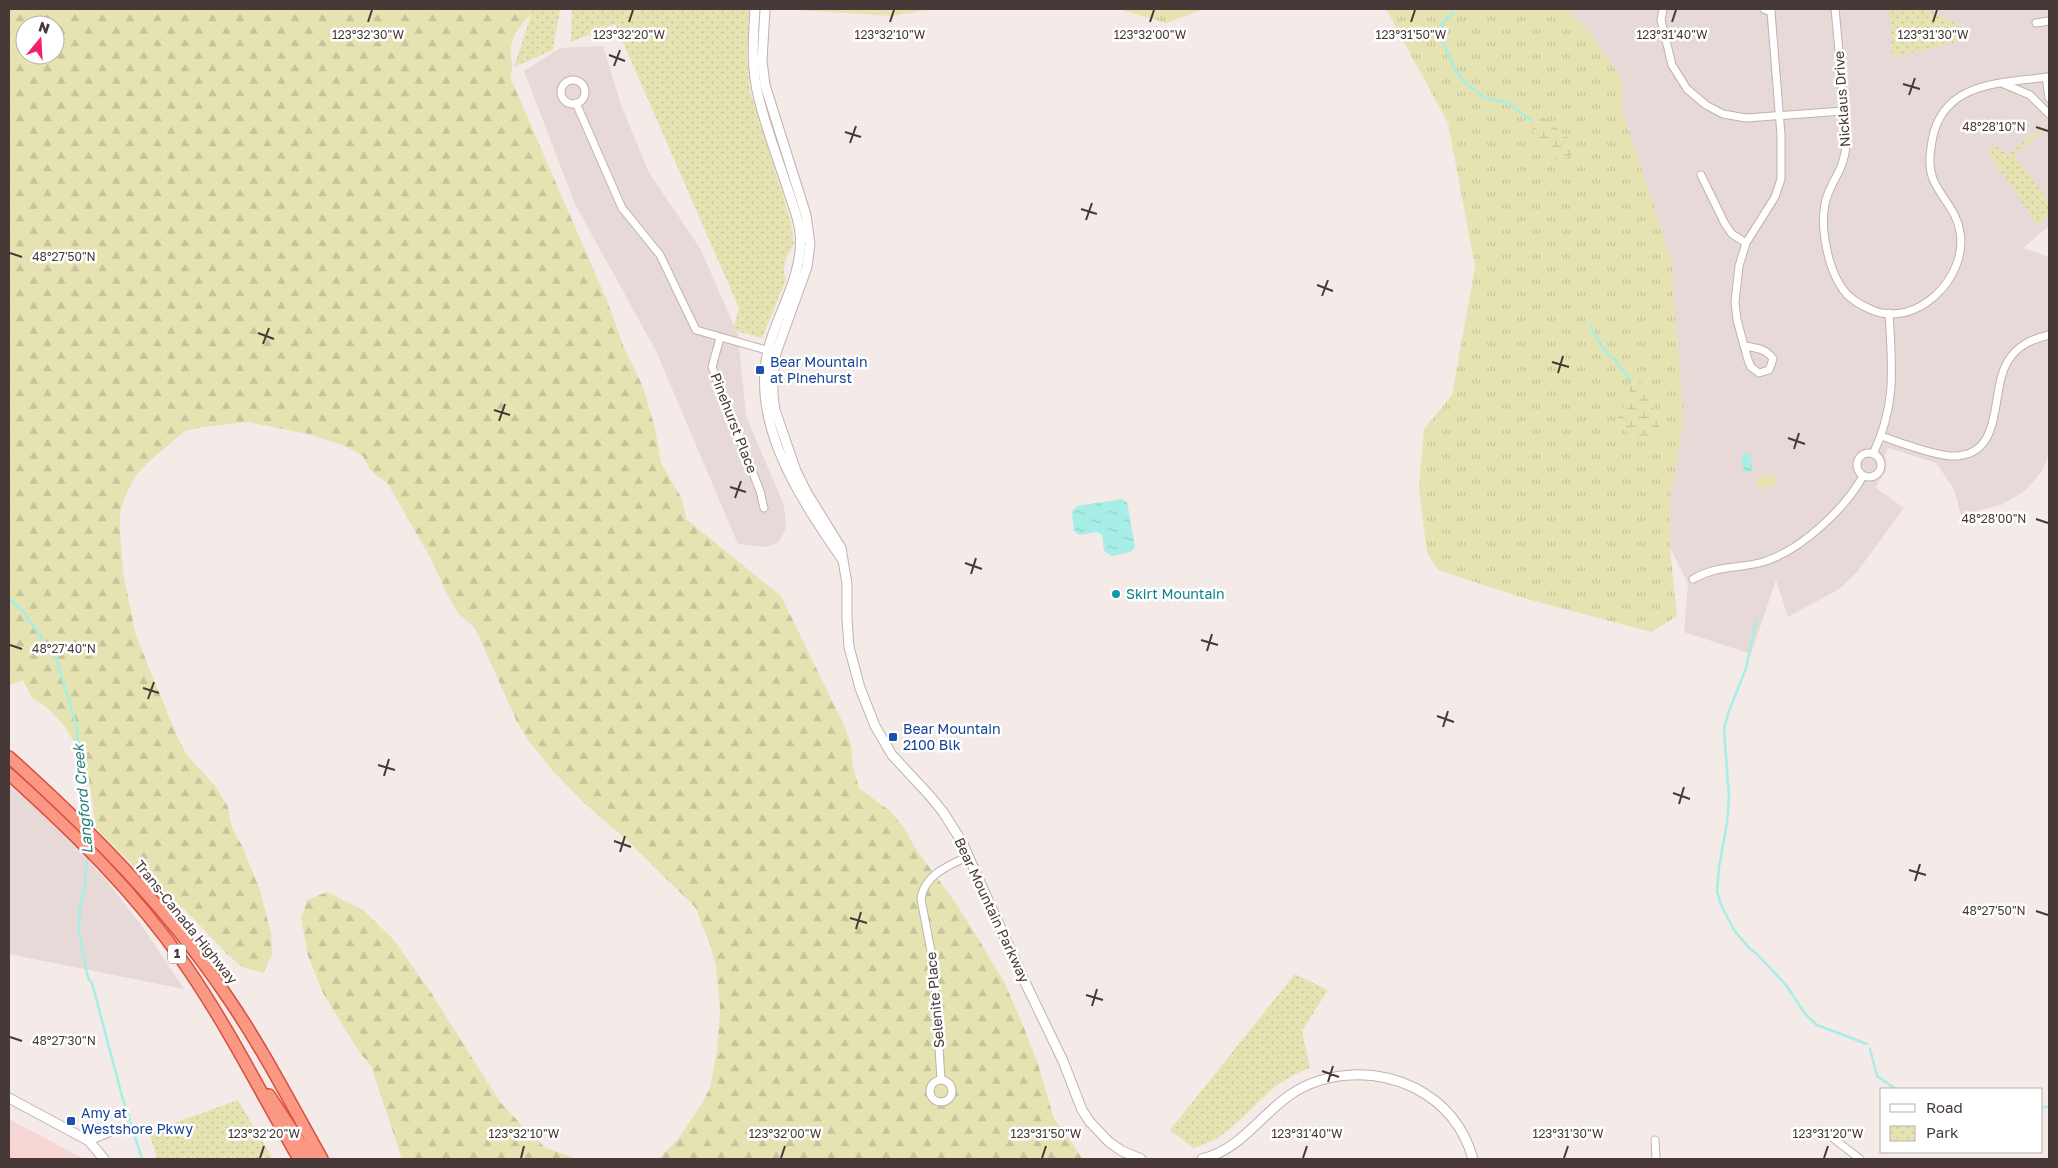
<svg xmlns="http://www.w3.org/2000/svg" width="2058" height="1168" font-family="'Golos Text',sans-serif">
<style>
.residential{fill:#e7d9d7}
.commercial{fill:#f5d6d5}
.grass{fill:url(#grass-tufts)}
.forest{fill:url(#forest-firs);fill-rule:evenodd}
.wetland{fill:url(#wetland-marsh)}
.park{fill:url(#park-dots)}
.pitch{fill:#e6e3b3}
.water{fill:url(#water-ripples)}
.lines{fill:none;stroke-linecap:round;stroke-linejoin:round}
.stream{stroke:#a7eee6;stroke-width:2.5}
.minor-casing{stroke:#c2b1ae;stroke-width:9}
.tertiary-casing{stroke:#c2b1ae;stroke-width:11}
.trunk-casing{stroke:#d94f3e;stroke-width:14}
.minor{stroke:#fff;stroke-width:7}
.tertiary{stroke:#fff;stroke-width:9}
.trunk{stroke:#fa9884;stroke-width:11}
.ticks{fill:none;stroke:#473937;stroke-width:2}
.transit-dot{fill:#1a4fb4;stroke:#fff;stroke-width:2}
.culture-dot{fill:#0f9aa8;stroke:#fff;stroke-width:2}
.labels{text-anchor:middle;stroke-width:5;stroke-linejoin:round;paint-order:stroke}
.shield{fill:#fff;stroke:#7e7473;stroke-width:1}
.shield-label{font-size:12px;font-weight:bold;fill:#473937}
.street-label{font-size:14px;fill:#473937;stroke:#fff}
.transit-label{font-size:14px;fill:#164399;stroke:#fff;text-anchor:start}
.culture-label{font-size:14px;fill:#0d838f;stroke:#fff;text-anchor:start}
.water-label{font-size:15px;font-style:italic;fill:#298078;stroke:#fff}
.ticks-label{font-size:12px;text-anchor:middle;fill:#473937;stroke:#fff;stroke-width:5;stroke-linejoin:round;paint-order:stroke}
</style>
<defs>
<pattern id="grass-tufts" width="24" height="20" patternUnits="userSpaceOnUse" patternTransform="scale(1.25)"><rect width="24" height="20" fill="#e6e3b3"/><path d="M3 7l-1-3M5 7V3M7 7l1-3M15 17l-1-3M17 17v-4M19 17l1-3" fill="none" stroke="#c7c49b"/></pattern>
<pattern id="forest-firs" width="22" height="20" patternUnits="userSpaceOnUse" patternTransform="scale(1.25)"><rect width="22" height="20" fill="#e6e3b3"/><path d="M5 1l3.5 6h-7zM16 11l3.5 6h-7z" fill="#c7c49b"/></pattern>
<pattern id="wetland-marsh" width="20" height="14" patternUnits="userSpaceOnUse" patternTransform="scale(1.25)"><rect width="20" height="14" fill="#e6e3b3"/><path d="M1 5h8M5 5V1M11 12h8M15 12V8" fill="none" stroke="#c7c49b"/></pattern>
<pattern id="park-dots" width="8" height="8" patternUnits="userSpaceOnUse" patternTransform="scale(1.25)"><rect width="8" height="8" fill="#e6e3b3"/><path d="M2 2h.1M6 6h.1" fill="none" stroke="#c7c49b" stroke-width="1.8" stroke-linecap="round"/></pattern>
<pattern id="water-ripples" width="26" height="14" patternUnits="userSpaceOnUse" patternTransform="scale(1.25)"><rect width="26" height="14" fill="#a7eee6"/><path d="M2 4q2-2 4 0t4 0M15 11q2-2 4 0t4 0" fill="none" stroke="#91cdc6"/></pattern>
</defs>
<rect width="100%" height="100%" fill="#f4eae8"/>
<g class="residential">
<path d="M1566 9H2049V226L2023 248 2049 257V454L2042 471 2024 492 2000 505 1961 515 1954 489 1936 463 1888 448 1885 456 1887 464 1886 472 1878 482 1876 488 1904 508 1857 572 1839 589 1788 617 1776 580 1751 654 1684 632 1688 583 1670 548 1671 494 1684 418 1622 108V79Z"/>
<path d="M603 46 620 102 648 171 701 250 738 335 746 416 784 505 786 529 778 543 765 547 738 544 656 351 575 204 524 71 560 48Z"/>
<path d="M9 785 38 810 102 875 144 929 184 989 9 954Z"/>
</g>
<path class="commercial" d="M9 1119 84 1159H9Z"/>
<g class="grass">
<path d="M781 9H933L893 16Z"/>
<path d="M1118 9H1204L1166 23Z"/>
<path d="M1386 9H1566L1588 29 1622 79V109L1671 259 1684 418 1671 494 1670 548 1677 616 1651 632 1527 599 1438 570 1427 553 1419 488 1424 429 1452 395 1475 267 1448 123Z"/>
</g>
<g class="forest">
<path d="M9 9H539C526 17 514 31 511 46 509 58 515 63 510 77L608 303 623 345 643 387 655 428 661 463 682 499 686 519 781 596 844 725 851 744 853 766 859 788 891 812 905 829 915 848 955 902 979 940 1004 982 1020 1018 1037 1061 1054 1119 1067 1134 1082 1159H658L678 1139 701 1105 710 1088 717 1050 720 1009 716 967 711 947 695 907 630 843 583 802 553 771 528 740 517 722 475 628 458 613 448 596 431 559 388 484 370 470 363 456 345 446 308 434 248 422 204 427 185 431 153 458 137 474 127 492 120 512V532L123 572 136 636 177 736 187 755 216 787 228 807 232 828 242 846 260 890 271 933 272 955 263 973 242 967 227 954 187 912 138 871 96 828 89 780 74 742 64 726 49 709 32 698 23 680 9 685ZM25 25H55V55H25Z"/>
<path d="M327 892 363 910 393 939 430 991 500 1102 531 1135 546 1148 577 1159H402L371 1066 360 1053 324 995 308 956 301 918 307 900Z"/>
</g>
<g class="wetland">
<path d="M1539 114C1542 115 1576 144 1577 147L1571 156 1556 160C1548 153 1543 145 1535 139L1531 123 1535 116Z"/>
<path d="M1631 380C1649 379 1652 399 1655 413 1656 419 1659 425 1660 432L1655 437C1644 437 1613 434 1618 417 1620 410 1626 406 1629 400 1631 394 1628 387 1631 380Z"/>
</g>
<g class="park">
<path d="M533 9H560L553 50 514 67Z"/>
<path d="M572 9H749L747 57 750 91 791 222 794 245C786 255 781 267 786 279L762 338 733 330 739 308 615 24 571 42Z"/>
<path d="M1889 9H1929L1960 25 1955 43 1893 57Z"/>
<path d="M2043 125 2045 129 2014 156 2049 201V211L2038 226 1989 154 1994 145 2009 154Z"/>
<path d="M1295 974 1328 990 1302 1031 1310 1068C1294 1074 1279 1082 1267 1094 1243 1115 1226 1140 1193 1148L1170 1130Z"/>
<path d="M238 1100 273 1159H157L149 1132Z"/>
</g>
<path class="pitch" d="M1774 474 1777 485 1758 489 1756 478Z"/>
<g class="water">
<path d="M1747 452 1748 455 1750 454 1753 471 1744 472 1741 456Z"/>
<path d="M1122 499 1127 502 1135 547 1131 552 1112 556 1104 551 1102 535 1097 532 1079 535 1074 531 1072 512 1077 506Z"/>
</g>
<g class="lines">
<g class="stream">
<path d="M1453 9 1451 15 1442 24 1439 34 1455 69 1463 81 1485 98 1508 103 1532 121"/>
<path d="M1590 325C1594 336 1600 344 1607 353 1609 357 1614 357 1616 361 1622 369 1624 373 1631 380"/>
<path d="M9 598 25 614 57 661 77 728 86 824"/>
<path d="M1756 622 1746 668 1728 714 1724 729 1729 798 1727 823 1719 867 1717 892 1722 907 1734 930 1750 949 1757 954 1786 985 1805 1014 1817 1025 1867 1044"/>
<path d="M89 854 85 872 86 880 80 907 79 932 88 978 92 983 122 1096 142 1159"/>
<path d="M1870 1049 1877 1076 1896 1089"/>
<path d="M2042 1107H2049"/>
</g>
<g class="minor-casing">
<g id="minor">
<path d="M1663 9 1661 20 1672 65 1687 89 1706 105 1723 114 1746 118 1844 111"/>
<path d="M1764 9 1771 12"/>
<path d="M1835 9C1838 38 1840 66 1843 95 1844 111 1847 128 1846 144 1845 171 1829 182 1825 204 1820 228 1828 268 1842 288 1849 299 1860 305 1872 310 1917 329 1968 277 1960 232 1957 211 1941 198 1933 179 1928 166 1930 154 1932 141 1942 81 2002 83 2049 77"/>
<path d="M2036 23 2049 21"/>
<path d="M2046 77 2049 98"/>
<circle cx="573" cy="92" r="12"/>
<path d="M2004 84 2030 95 2049 114"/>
<path d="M576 103 622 208 660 255 696 330 773 352"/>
<path d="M1701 175 1725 224 1732 234 1746 243"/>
<path d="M720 338 712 367 760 491 764 508"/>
<path d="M1745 346C1756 348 1767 349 1773 359L1769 370 1759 373 1751 367 1748 360 1737 320 1735 302 1739 266 1746 243 1775 197 1781 179V135L1771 12"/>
<path d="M1881 436C1899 442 1932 455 1951 456 2006 458 1989 391 2008 361 2018 345 2032 339 2049 335"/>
<circle cx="1869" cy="465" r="12"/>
<path d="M1873 454C1897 404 1892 366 1889 313"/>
<path d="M1693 579C1717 565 1738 569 1763 562 1800 551 1845 509 1863 476"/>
<circle cx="941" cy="1091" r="11"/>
<path d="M941 1080 934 967 921 899C924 875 949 865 969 856"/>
<path d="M1834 1139 1860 1159"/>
<path d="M1655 1140 1656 1159"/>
<path d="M89 1141 121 1128"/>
</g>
</g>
<g class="tertiary-casing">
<g id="tertiary">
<path d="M755 9C753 39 751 69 759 99 767 131 779 162 789 193 793 206 799 219 800 233 804 267 784 303 773 334 743 414 798 495 842 559"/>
<path d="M765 9 762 61 765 85 806 215 810 244 807 267 776 353 773 376V396L775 410 796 471 807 493 841 548 847 584V619L849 647 860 688 875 726 892 755 930 796 943 812 962 842 1024 980 1063 1061 1082 1110 1090 1122 1109 1142 1122 1151 1141 1159"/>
<path d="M9 1098 89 1141 104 1159"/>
<path d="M1202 1159C1236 1151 1256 1122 1282 1101 1318 1071 1372 1067 1415 1088 1444 1103 1464 1127 1473 1159"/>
</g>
</g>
<g class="trunk-casing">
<g id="trunk">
<path d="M9 757C88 828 166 906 226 995 262 1047 291 1104 322 1159"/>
<path d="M9 774C73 832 134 891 184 963 227 1025 261 1093 299 1159"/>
<path d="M269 1095 311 1159"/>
</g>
</g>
<use href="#minor" class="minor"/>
<use href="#tertiary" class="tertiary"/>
<use href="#trunk" class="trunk"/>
</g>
<path class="ticks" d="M368 22 372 10M629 22 633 10M890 22 894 10M1150 22 1154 10M1411 22 1415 10M1672 22 1676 10M1933 22 1937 10M609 55 625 61M614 66 620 50M1903 84 1920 89M1909 95 1915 78M2036 127 2048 131M845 132 861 137M850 143 856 126M1081 209 1097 214M1086 220 1092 203M10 253 22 257M1317 285 1333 291M1322 296 1328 280M258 333 274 339M263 344 269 328M1552 362 1569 367M1558 373 1563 356M494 410 510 415M499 421 505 404M1788 438 1805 444M1794 449 1799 433M730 487 746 492M735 498 741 481M2036 519 2048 523M965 563 982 569M971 574 976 558M1201 640 1218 645M10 645 22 649M1207 651 1212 634M143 688 159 693M148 699 154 682M1437 716 1454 722M1443 727 1448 711M378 765 395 770M384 776 389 759M1673 793 1690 799M1679 804 1684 787M614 841 631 847M620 852 625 836M1909 870 1926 875M1915 881 1920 864M2036 911 2048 915M850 918 867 923M856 929 861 912M1086 995 1103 1000M1092 1006 1097 989M10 1037 22 1041M1322 1071 1339 1077M1328 1082 1333 1066M260 1158 264 1146M521 1158 524 1146M781 1158 785 1146M1042 1158 1046 1146M1303 1158 1307 1146M1564 1158 1568 1146M1824 1158 1828 1146"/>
<g class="transit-dot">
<rect x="755" y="365" width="10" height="10" rx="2.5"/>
<rect x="888" y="732" width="10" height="10" rx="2.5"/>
<rect x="66" y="1116" width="10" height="10" rx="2.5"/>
</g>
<circle class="culture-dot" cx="1116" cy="594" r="5"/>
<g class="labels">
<rect class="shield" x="168" y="944.5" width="18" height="19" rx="4"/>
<g class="shield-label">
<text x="177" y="958">1</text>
</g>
<g class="street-label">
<text transform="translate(1842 99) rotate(-94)" y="5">Nicklaus Drive</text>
<text transform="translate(734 423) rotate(69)" y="5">Pinehurst Place</text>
<text transform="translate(992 910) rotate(65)" y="5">Bear Mountain Parkway</text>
<text transform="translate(186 922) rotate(51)" y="5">Trans-Canada Highway</text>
<text transform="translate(935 1000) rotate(-95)" y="5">Selenite Place</text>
</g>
<g class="transit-label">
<text x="770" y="367">Bear Mountain<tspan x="770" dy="16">at Pinehurst</tspan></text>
<text x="903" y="734">Bear Mountain<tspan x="903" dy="16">2100 Blk</tspan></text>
<text x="81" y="1118">Amy at<tspan x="81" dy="16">Westshore Pkwy</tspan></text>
</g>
<g class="culture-label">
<text x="1126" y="599">Skirt Mountain</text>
</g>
<g class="water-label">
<text transform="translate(83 799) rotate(-95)" y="5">Langford Creek</text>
</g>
</g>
<g class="ticks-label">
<text x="368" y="39">123°32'30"W</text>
<text x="629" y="39">123°32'20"W</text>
<text x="890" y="39">123°32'10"W</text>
<text x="1150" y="39">123°32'00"W</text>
<text x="1411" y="39">123°31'50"W</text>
<text x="1672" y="39">123°31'40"W</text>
<text x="1933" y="39">123°31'30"W</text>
<text x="1994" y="131">48°28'10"N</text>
<text x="64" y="261">48°27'50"N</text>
<text x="1994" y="523">48°28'00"N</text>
<text x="64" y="653">48°27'40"N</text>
<text x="1994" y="915">48°27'50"N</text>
<text x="64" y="1045">48°27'30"N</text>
<text x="264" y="1138">123°32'20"W</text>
<text x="524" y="1138">123°32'10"W</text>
<text x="785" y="1138">123°32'00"W</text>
<text x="1307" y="1138">123°31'40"W</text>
<text x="1568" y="1138">123°31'30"W</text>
<text x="1046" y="1138">123°31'50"W</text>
<text x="1828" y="1138">123°31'20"W</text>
</g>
<rect width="2058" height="1168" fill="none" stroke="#473937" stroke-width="20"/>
<rect x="1880" y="1088" width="162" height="65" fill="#ffffff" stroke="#b5b0af"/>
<rect x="1890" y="1104" width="25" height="8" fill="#ffffff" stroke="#b5b0af"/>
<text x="1926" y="1113" font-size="15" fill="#473937">Road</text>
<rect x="1890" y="1126" width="25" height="15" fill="url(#park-dots)" stroke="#b5b0af"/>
<text x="1926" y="1138" font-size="15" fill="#473937">Park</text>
<g transform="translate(40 40) rotate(18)"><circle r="24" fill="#ffffff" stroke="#b5b0af"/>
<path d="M0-4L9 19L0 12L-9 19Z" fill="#f3206e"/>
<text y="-8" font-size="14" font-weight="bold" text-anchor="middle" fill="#473937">N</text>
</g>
</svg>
